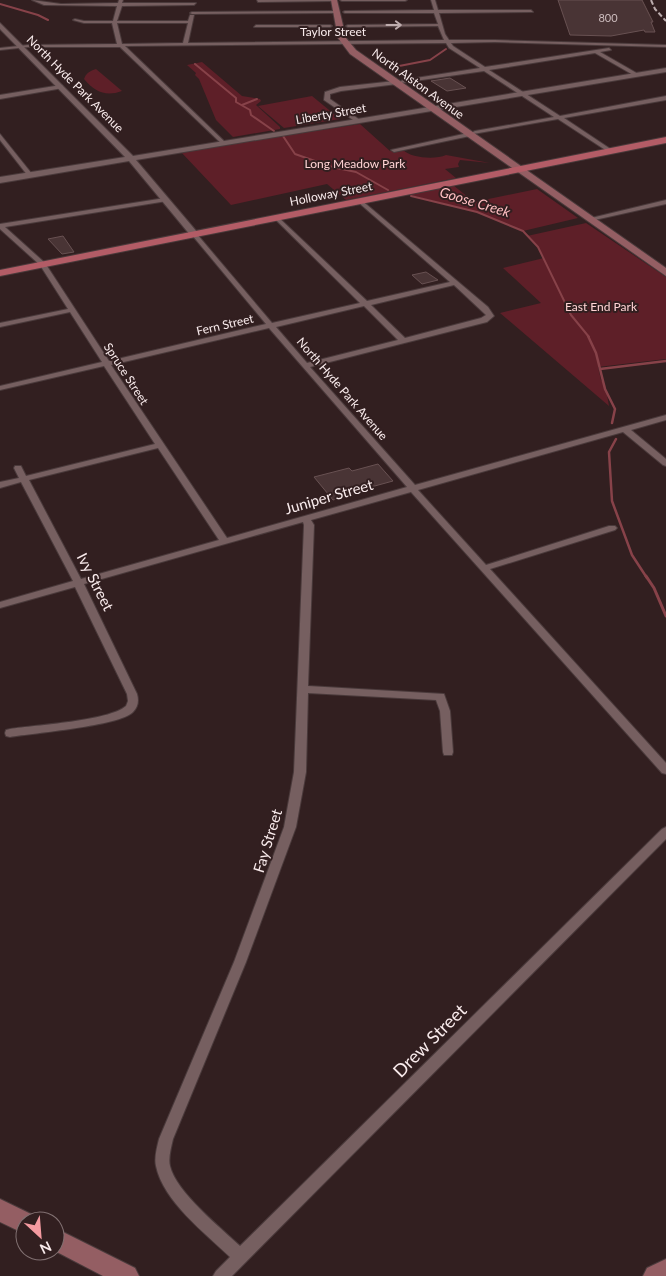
<svg xmlns="http://www.w3.org/2000/svg" width="666" height="1276" font-family="Lato,sans-serif">
<style>
.green{fill:#5e1f28}
.lines{fill:none;stroke-linecap:round;stroke-linejoin:round}
.stream-far2{stroke:#874249;stroke-width:2}
.stream-far1{stroke:#874249;stroke-width:2.5}
.stream{stroke:#874249;stroke-width:3}
.building{fill:#493435;stroke:#685152}
.minor-casing{stroke:#4a3a3b;stroke-width:2}
.tertiary-casing{stroke:#4a3a3b;stroke-width:2}
.secondary-casing{stroke:#4a3a3b;stroke-width:2}
.primary-casing{stroke:#4a3a3b;stroke-width:2}
.minor{fill:#765f60;fill-rule:evenodd}
.tertiary{fill:#765f60;fill-rule:evenodd}
.secondary{fill:#945e63;fill-rule:evenodd}
.primary{fill:#b35c66;fill-rule:evenodd}
.rail{stroke:#bbacad;stroke-width:2;stroke-dasharray:5 2.5;stroke-linecap:butt}
.oneway{stroke:#beacad}
.labels{text-anchor:middle;stroke-width:4;stroke-linejoin:round;paint-order:stroke}
.far-number-label{font-size:11px;fill:#cdbdbe}
.far-street-label{font-size:12px;fill:#f9ebec;stroke:#321f20}
.far-park-label{font-size:12px;fill:#ffd3d4;stroke:#321f20}
.far-water-label{font-size:14px;font-style:italic;fill:#ffbfc2;stroke:#321f20}
.street-label{font-size:15px;fill:#f9ebec;stroke:#321f20}
.near-street-label{font-size:18px;fill:#f9ebec;stroke:#321f20}
</style>
<rect width="100%" height="100%" fill="#321f20"/>
<g class="green">
<path d="M202 62 242 96 260 99 261 101 256 105 280 127V129L233 137 216 120 199 79 195 75 196 73 187 65Z"/>
<path d="M96 69 122 91C106 97 95 92 84 79 86 73 90 71 96 69Z"/>
<path d="M312 96 340 119 284 128 258 106Z"/>
<path d="M360 124 390 151 403 150C411 158 435 160 446 155L490 163 460 160 458 164 459 167 445 169 456 178 346 200 327 184 231 205 181 152Z"/>
<path d="M453 185 474 202 537 189 578 218 523 231 477 212 407 194Z"/>
<path d="M586 223 666 277V359L598 367 601 380 605 384 609 406 500 313 541 303 503 268 544 258 538 247 527 236Z"/>
</g>
<g class="lines">
<g class="stream-far2">
<path d="M0 4 38 15 48 20"/>
<path d="M195 64 236 98V102L250 110 251 115 274 131"/>
<path d="M394 67 430 60 446 49"/>
<path d="M242 105 257 99"/>
<path d="M283 136 295 154 332 167 356 172 388 190"/>
<path d="M411 196 477 212 523 231 538 247 571 315 589 337"/>
</g>
<g class="stream-far1">
<path d="M588 336 596 353 605 389 615 409 612 423"/>
<path d="M600 369 666 361"/>
<path d="M616 439 609 452 612 501 632 555 647 578"/>
</g>
<path class="stream" d="M646 576 654 588 666 616"/>
</g>
<g class="building">
<path d="M558 0H642L653 22H651L655 32H645L644 30 611 36 570 35Z"/>
<path d="M450 78 466 88 447 91 431 81Z"/>
<path d="M63 236 74 252 62 254 48 239Z"/>
<path d="M426 272 438 280 422 284 412 275Z"/>
<path d="M378 464 393 481 371 487 372 489 333 500 314 477 349 468 352 471Z"/>
</g>
<g class="lines">
<g class="minor-casing">
<g id="minor">
<path d="M32 0 61 4 118 3 119 0H123L122 3H196L194 5 122 6 117 21H188L190 15H194L188 43 444 40 438 26 348 27 346 26 348 25 438 24 434 13H345L343 12 345 11 434 10 431 0H435L438 10H531L533 12 439 13 445 34 449 40H495L666 45V47L495 42 451 43 453 46 485 67 609 48 611 50 600 52 640 75 635 76 595 53 489 70 560 116 666 96V100L564 118 612 150 613 151 610 153 558 119 473 134V132L475 131 554 117 484 71 401 83V81L403 80 480 68 449 48 446 43 125 46 225 142V144L223 145 120 47H28L0 50V48L28 45 117 44 112 23H84L73 20 75 19 84 21H113L117 6 44 5ZM117 23H188L183 43 122 44Z"/>
<path d="M257 0H336L334 1 258 2Z"/>
<path d="M340 0H407L405 1H342Z"/>
<path d="M338 11 336 13 192 14 190 13 192 12Z"/>
<path d="M256 25H330L332 26 330 27H254Z"/>
<path d="M395 81 398 83 397 84 341 91 330 94V99L360 120V122H356L324 100 325 92 340 87Z"/>
<path d="M61 85 63 86V88L0 99V95Z"/>
<path d="M468 133 471 135 470 136 394 152 391 150Z"/>
<path d="M0 134 32 174V176H28L0 140Z"/>
<path d="M165 198 168 200 167 201 5 227 45 263 109 361 266 324 192 235 191 234 194 232 196 233 272 323 360 303 275 219V217L277 216 367 301 450 282 358 202V200L360 199 488 307 494 316 487 322 310 367 415 485 666 415V420L631 430 666 459V466L663 465 623 432 418 490 486 565 609 526H615L617 528 615 530 490 569 666 763V774L662 773 411 492 311 520 314 525 308 686 444 694 450 711 453 752 452 755H444L443 752 440 711 436 700 308 693 306 772 296 827 246 962 173 1139C171 1148 168 1158 170 1166 176 1192 221 1228 240 1246L662 829 666 827V839L232 1276H213L216 1271 230 1257C205 1233 163 1201 156 1166 154 1158 157 1147 159 1139L234 962 284 827 294 772 304 525 303 522 84 584 137 694C139 701 138 707 133 712 120 726 33 733 10 737L6 736 5 733 6 730 10 729C35 725 109 721 126 706L128 701 127 694 75 587 0 608V602L73 581 21 482 0 488V482L19 478 14 468 15 466H21L26 476 155 444 104 366 0 390V386L102 362 70 312 0 327V323L68 309 40 265 0 229V224ZM454 285 486 315 481 318 405 338 371 305ZM364 306 398 340 307 363 276 327ZM269 328 407 487 227 538 111 365ZM158 448 219 540 81 579 29 480Z"/>
<path d="M666 200V204L590 221 587 219Z"/>
</g>
</g>
<g class="tertiary-casing">
<path id="tertiary" d="M0 23 133 156 666 68V72L136 160 197 232V236H191L129 161 0 183V177L125 157 0 29Z"/>
</g>
<g class="secondary-casing">
<g id="secondary">
<path d="M331 0H337L346 38 356 50 666 268V276L350 54 338 38Z"/>
<path d="M0 1199 33 1215 35 1221H25V1234L0 1222Z"/>
<path d="M55 1228 135 1268 139 1276H103L55 1251Z"/>
<path d="M666 1259V1276H643L647 1268Z"/>
</g>
</g>
<g class="primary-casing">
<path id="primary" d="M666 137V143L0 276V270Z"/>
</g>
<use href="#minor" class="minor"/>
<use href="#tertiary" class="tertiary"/>
<use href="#secondary" class="secondary"/>
<use href="#primary" class="primary"/>
<path class="rail" d="M651 0 655 9 666 21"/>
</g>
<defs><path id="oneway-shaft" d="M-6 0H5M1.5-3L5.5 0L1.5 3" fill="none" stroke-width="1.6" stroke-linecap="round" stroke-linejoin="round" transform="scale(1.25)"/></defs>
<use class="oneway" href="#oneway-shaft" transform="translate(394 25)"/>
<g class="labels">
<g class="far-number-label">
<text x="608" y="22">800</text>
</g>
<g class="far-street-label">
<text x="333" y="36">Taylor Street</text>
<text transform="translate(75 84) rotate(45)" y="4">North Hyde Park Avenue</text>
<text transform="translate(418 84) rotate(36)" y="4">North Alston Avenue</text>
<text transform="translate(331 114) rotate(-10)" y="4">Liberty Street</text>
<text transform="translate(331 194) rotate(-11)" y="4">Holloway Street</text>
<text transform="translate(225 325) rotate(-13)" y="4">Fern Street</text>
<text transform="translate(126 374) rotate(57)" y="4">Spruce Street</text>
<text transform="translate(342 389) rotate(49)" y="4">North Hyde Park Avenue</text>
</g>
<g class="far-park-label">
<text x="355" y="168">Long Meadow Park</text>
<text x="601" y="311">East End Park</text>
</g>
<g class="far-water-label">
<text transform="translate(475 202) rotate(17)" y="5">Goose Creek</text>
</g>
<g class="street-label">
<text transform="translate(329 497) rotate(-16)" y="5">Juniper Street</text>
<text transform="translate(95 582) rotate(63)" y="5">Ivy Street</text>
<text transform="translate(268 841) rotate(-73)" y="5">Fay Street</text>
</g>
<g class="near-street-label">
<text transform="translate(430 1041) rotate(-45)" y="6">Drew Street</text>
</g>
</g>
<g transform="translate(40 1236) rotate(154)"><circle r="24" fill="#321f20" stroke="#827172"/>
<path d="M0-4L9 19L0 12L-9 19Z" fill="#f49aa0"/>
<text y="-8" font-size="14" font-weight="bold" text-anchor="middle" fill="#f9ebec">N</text>
</g>
</svg>
